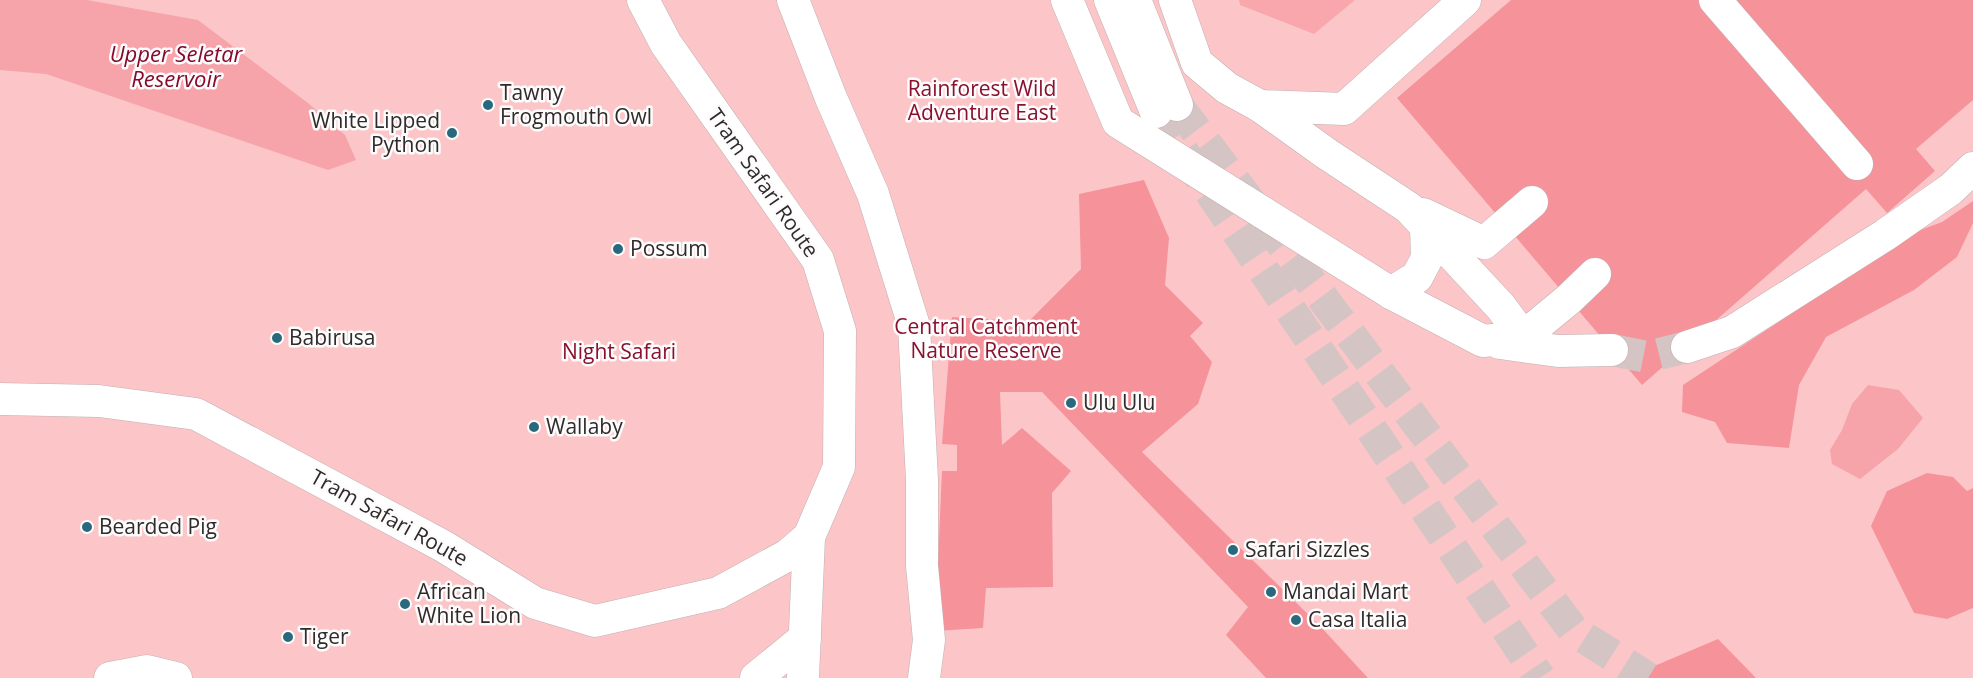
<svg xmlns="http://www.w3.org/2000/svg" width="1973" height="678" font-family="'Open Sans',sans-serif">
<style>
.green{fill:#fcc6c9}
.forest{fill:#f9a7ac}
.water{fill:#f6a4aa}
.building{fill:#f6929a}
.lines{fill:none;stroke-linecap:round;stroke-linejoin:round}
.minor-tunnel{stroke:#d5c4c4;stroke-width:32;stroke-dasharray:32 16;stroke-linecap:butt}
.minor-casing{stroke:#c2afb0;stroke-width:33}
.minor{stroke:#fff;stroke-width:32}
.poi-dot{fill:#2a687e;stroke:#fcfcfc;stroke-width:2}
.labels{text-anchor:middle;stroke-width:5;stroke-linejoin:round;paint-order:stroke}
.park-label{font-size:21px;fill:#89112f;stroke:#fcfcfc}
.poi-label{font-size:21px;fill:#312a2a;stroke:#fcfcfc;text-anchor:start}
.street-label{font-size:21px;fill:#312a2a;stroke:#fcfcfc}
.water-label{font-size:22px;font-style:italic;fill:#850a2b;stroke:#fcfcfc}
</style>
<rect width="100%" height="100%" fill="#feeaea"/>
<rect class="green" x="0" y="0" width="1973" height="678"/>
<path class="forest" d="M1239 0H1355L1314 34 1240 5Z"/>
<g class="water">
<path d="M0 0H87L198 20 308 103 345 135 356 160 328 170 46 74 0 70Z"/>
<path d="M1868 385 1899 390 1923 418 1898 449 1860 479 1832 464 1830 450 1842 430 1852 404Z"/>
</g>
<g class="building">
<path d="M1511 0H1973V100L1916 149 1935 171 1887 213 1866 189 1642 385 1397 98Z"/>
<path d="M1144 180 1169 238 1165 285 1203 323 1190 336 1212 362 1198 404 1142 452 1320 626 1368 678H1266L1226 635 1248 607 1042 392H1000L1002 445 1022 428 1071 471 1052 493 1053 587 986 588 983 628 935 631 942 471H957V445L942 444 952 317 1028 322 1081 269 1079 194Z"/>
<path d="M1973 201V223L1957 257 1914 290 1826 337 1799 385 1789 448 1727 443 1715 422 1682 412 1683 385 1915 232 1942 222Z"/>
<path d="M1927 473 1953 477 1967 491 1973 488V608L1947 619 1914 613 1871 526 1887 491Z"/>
<path d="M1718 639 1756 678H1626Z"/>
</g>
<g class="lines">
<g class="minor-tunnel">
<path d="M1177 105 1574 631 1648 678"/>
<path d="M1156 112 1540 678"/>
<path d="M1612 350 1647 357 1687 347"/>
</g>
<g class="minor-casing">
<g id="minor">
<path d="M793 0 831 98 873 194 914 326 922 480V566L929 640 924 678"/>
<path d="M1067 0 1118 122 1391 293 1483 341 1523 337 1501 307 1409 208 1327 154 1260 106 1227 88 1197 63 1175 0"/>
<path d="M1110 0 1156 112"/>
<path d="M1135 0 1177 105"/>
<path d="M1715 0 1857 164"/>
<path d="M1260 106 1344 109 1465 0"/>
<path d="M1423 214 1484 243 1532 202"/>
<path d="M1391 293 1417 277 1427 258 1426 226"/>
<path d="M1523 337 1569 299 1595 274"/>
<path d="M1500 343 1558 351 1612 350"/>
<path d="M1687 347 1732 332 1885 235 1951 189 1973 168"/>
<path d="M0 399 99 401 196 414 443 546 535 603 595 621 718 593 788 555 809 537 839 467 840 331 818 260 666 44 643 0"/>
<path d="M110 678 147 671 176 678"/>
<path d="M756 678 805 638"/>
<path d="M803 678 809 537"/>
</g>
</g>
<use href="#minor" class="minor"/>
</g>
<g class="poi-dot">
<circle cx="488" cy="105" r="6"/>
<circle cx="452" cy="133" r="6"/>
<circle cx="618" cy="249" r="6"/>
<circle cx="277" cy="338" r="6"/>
<circle cx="1071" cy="403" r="6"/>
<circle cx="534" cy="427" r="6"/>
<circle cx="87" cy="527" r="6"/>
<circle cx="1233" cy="550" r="6"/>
<circle cx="1271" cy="592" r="6"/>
<circle cx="405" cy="604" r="6"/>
<circle cx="1296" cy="620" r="6"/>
<circle cx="288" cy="637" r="6"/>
</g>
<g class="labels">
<g class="park-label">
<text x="982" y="96">Rainforest Wild<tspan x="982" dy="24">Adventure East</tspan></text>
<text x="986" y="334">Central Catchment<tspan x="986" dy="24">Nature Reserve</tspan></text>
<text x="619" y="359">Night Safari</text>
</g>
<g class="poi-label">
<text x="500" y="100">Tawny<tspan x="500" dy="24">Frogmouth Owl</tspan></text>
<text x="440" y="128" text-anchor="end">White Lipped<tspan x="440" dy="24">Python</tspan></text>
<text x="630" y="256">Possum</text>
<text x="289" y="345">Babirusa</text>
<text x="1083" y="410">Ulu Ulu</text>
<text x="546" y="434">Wallaby</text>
<text x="99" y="534">Bearded Pig</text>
<text x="1245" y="557">Safari Sizzles</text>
<text x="417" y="599">African<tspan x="417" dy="24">White Lion</tspan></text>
<text x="1283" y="599">Mandai Mart</text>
<text x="1308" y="627">Casa Italia</text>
<text x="300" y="644">Tiger</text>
</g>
<g class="street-label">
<text transform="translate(763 183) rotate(55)" y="7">Tram Safari Route</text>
<text transform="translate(389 518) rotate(29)" y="7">Tram Safari Route</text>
</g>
<g class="water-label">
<text x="176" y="62">Upper Seletar<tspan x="176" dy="25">Reservoir</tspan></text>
</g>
</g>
</svg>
